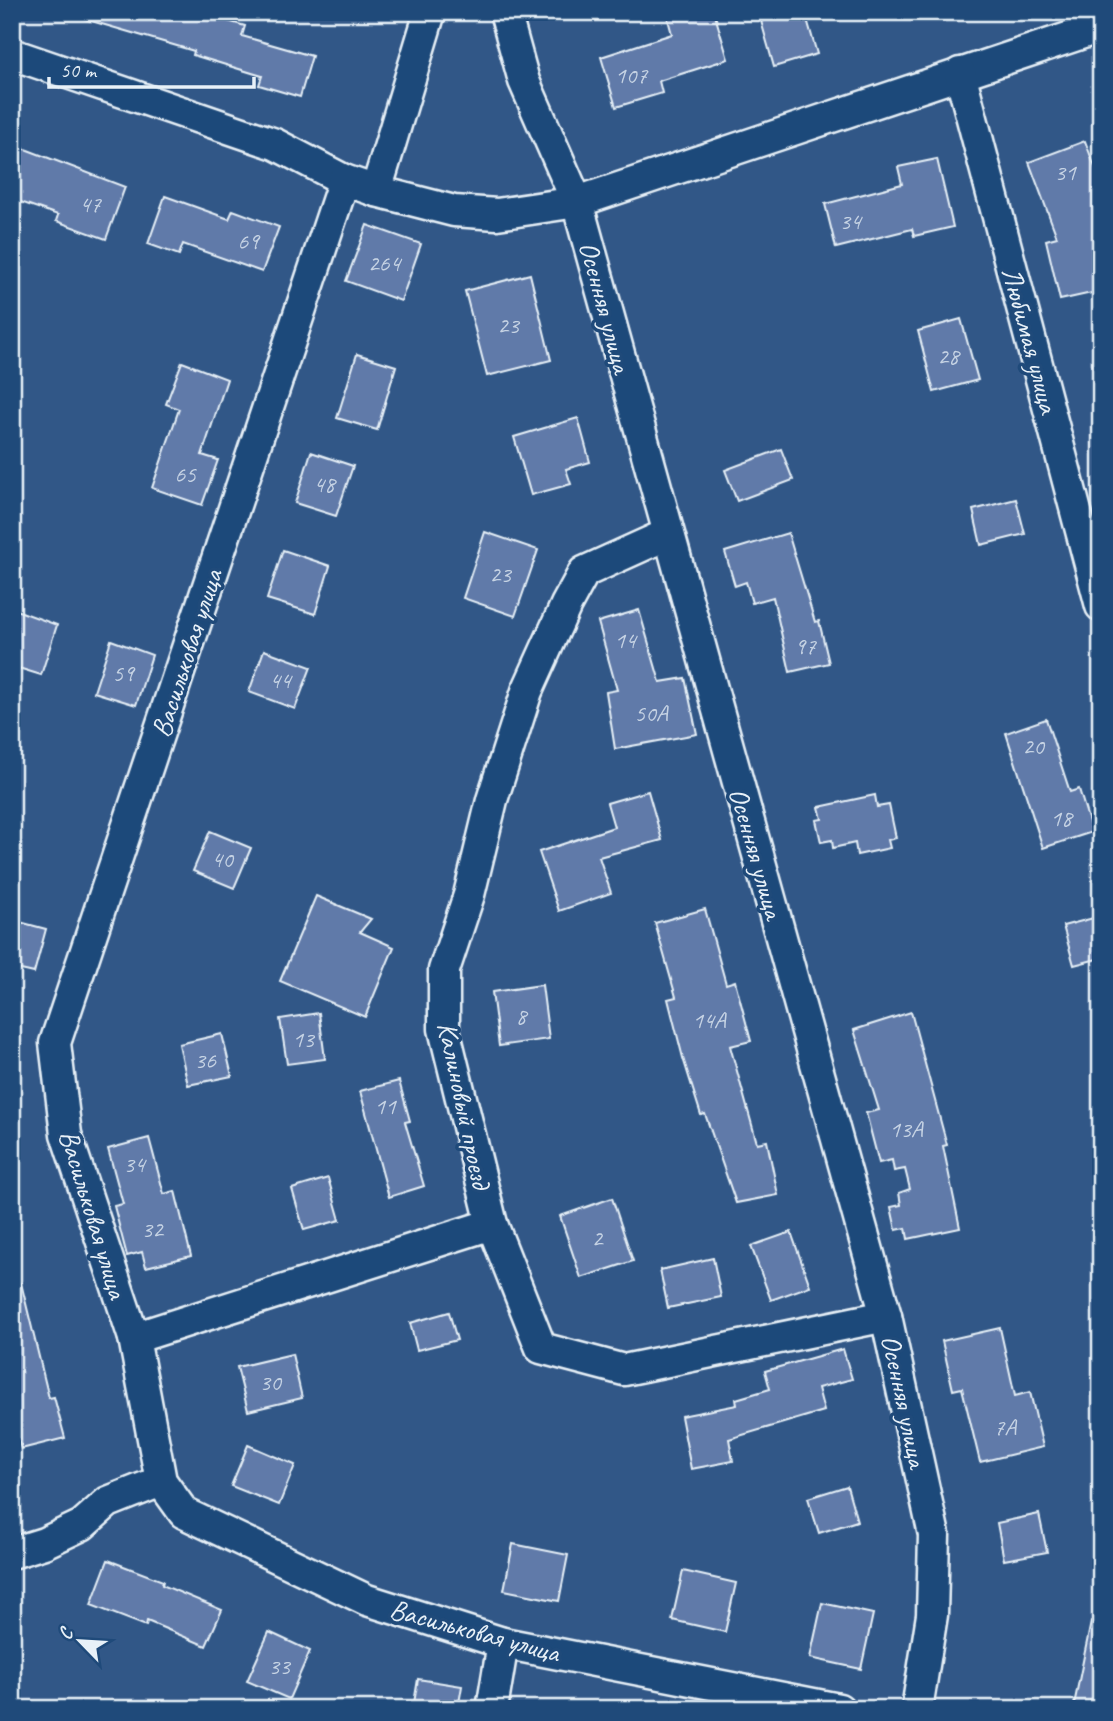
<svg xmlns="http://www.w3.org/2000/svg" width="1113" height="1721" font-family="Caveat,sans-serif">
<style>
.building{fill:#607aa9;stroke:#e8f1f8;stroke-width:2}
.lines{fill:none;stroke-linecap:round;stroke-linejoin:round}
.minor-casing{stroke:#e8f1f8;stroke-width:35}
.minor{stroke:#1f4a7a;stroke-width:30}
.labels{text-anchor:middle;stroke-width:7;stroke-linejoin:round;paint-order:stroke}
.number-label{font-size:24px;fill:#c6d3e4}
.street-label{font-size:28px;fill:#e8f1f8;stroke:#1f4a7a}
</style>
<rect width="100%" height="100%" fill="#315787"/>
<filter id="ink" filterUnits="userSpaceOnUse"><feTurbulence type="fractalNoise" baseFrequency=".0143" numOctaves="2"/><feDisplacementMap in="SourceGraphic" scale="14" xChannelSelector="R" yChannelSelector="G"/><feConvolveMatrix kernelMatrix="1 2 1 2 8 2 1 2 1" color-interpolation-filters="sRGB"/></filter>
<g filter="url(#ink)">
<g class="building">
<path d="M81 12H197L245 26 242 36 312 56 300 97 259 85 262 76 193 55 194 51 81 18Z"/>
<path d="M666 12H714L728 59 659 81 662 93 616 107 601 57 672 34Z"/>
<path d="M790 12H805L817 54 774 67 761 21Z"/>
<path d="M1085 141 1101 183V291L1060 300 1046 240 1057 237 1029 162Z"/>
<path d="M12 144 125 187 106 239 56 221 58 215 12 199Z"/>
<path d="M937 159 953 227 914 236 912 229 836 248 825 204 902 184 898 167Z"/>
<path d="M165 196 229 219 233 210 279 227 262 272 183 244 179 255 148 244Z"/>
<path d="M367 225 421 244 401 301 346 281Z"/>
<path d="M530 274 551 360 487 376 465 291Z"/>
<path d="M961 319 978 380 934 392 918 331Z"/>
<path d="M357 354 396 366 377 430 337 418Z"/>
<path d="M182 362 227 379 202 455 218 460 202 505 152 488 179 409 166 404Z"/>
<path d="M578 418 590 462 566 469 571 484 531 495 514 437Z"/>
<path d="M781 449 793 480 737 501 725 470Z"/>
<path d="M311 452 353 466 336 516 295 503Z"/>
<path d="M1016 499 1025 534 981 545 973 510Z"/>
<path d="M485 532 538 550 515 616 463 598Z"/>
<path d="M788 533 815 622 819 621 829 663 790 672 773 597 752 603 746 582 735 586 725 552Z"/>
<path d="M283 550 330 566 315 614 267 599Z"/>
<path d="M16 610 57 625 41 675 12 666V623Z"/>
<path d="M639 610 660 682 685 678 697 734 615 749 606 692 617 690 598 622Z"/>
<path d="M111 640 152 655 136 705 94 692Z"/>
<path d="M264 650 311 667 295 709 249 692Z"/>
<path d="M1046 719 1070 792 1079 789 1092 832 1043 848 1006 733Z"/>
<path d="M648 791 662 840 599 857 611 893 559 911 539 852 614 827 607 803Z"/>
<path d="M875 795 877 807 889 805 896 838 888 840 890 848 857 855 855 843 833 848 832 840 821 842 816 820 822 819 819 807Z"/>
<path d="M210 831 251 848 234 888 193 871Z"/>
<path d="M316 896 371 919 360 932 394 947 365 1017 280 981Z"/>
<path d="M705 909 726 984 735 981 751 1041 730 1046 757 1143 767 1141 778 1195 736 1203 705 1114 701 1115 683 1058 668 999 676 997 655 923Z"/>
<path d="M1101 916V958L1074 965 1063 926Z"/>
<path d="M12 920 46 929 34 973 12 968Z"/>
<path d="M542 985 549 1039 499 1046 492 992Z"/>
<path d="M911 1012 947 1145 943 1146 960 1228 908 1239 906 1228 896 1230 891 1207 901 1205 899 1193 910 1189 905 1169 894 1171 892 1160 879 1163 866 1113 879 1110 854 1030Z"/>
<path d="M319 1013 325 1059 287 1064 280 1019Z"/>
<path d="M222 1034 232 1076 188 1085 179 1044Z"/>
<path d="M399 1081 410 1121 405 1122 424 1186 389 1197 360 1091Z"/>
<path d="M149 1138 164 1194 175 1191 191 1256 146 1267 142 1252 127 1256 114 1206 123 1204 108 1149Z"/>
<path d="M328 1178 340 1220 304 1230 292 1189Z"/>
<path d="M612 1198 633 1261 581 1278 560 1216Z"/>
<path d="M791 1232 810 1286 771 1300 751 1246Z"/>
<path d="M713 1258 721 1297 668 1308 660 1270Z"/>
<path d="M21 1283 49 1398 54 1397 65 1438 21 1449 12 1418V1284Z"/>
<path d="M449 1312 457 1340 417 1350 410 1323Z"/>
<path d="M1000 1328 1015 1396 1030 1392 1043 1447 980 1462 962 1388 953 1390 942 1341Z"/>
<path d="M843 1349 852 1379 818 1388 824 1411 729 1439 733 1461 691 1469 681 1416 737 1405 736 1399 770 1389 765 1371Z"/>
<path d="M292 1354 302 1398 248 1411 237 1367Z"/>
<path d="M248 1445 295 1465 279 1505 231 1486Z"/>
<path d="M847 1486 857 1521 819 1533 808 1498Z"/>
<path d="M1039 1514 1047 1552 1004 1560 997 1523Z"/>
<path d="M513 1544 568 1555 559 1601 504 1590Z"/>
<path d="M108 1560 163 1581 162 1585 222 1610 206 1646 147 1621 146 1626 91 1605Z"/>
<path d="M683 1571 736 1583 725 1632 672 1620Z"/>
<path d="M822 1603 873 1614 861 1669 810 1658Z"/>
<path d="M1091 1622 1101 1623V1709L1074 1705Z"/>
<path d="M269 1632 310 1651 289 1699 247 1681Z"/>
<path d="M418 1679 462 1686 458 1709H413Z"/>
</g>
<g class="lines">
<g class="minor-casing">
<g id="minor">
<path d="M505 12 524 81 577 202 886 1316 934 1535 932 1615 917 1709"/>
<path d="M12 54 275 144 344 180 376 191 454 211 497 214 577 202 1101 27"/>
<path d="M960 73 1101 606"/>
<path d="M344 180 55 1043 66 1134 134 1338 161 1481 184 1513 367 1600 503 1643 839 1709"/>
<path d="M376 191 430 12"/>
<path d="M668 534 584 572 566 605 527 691 492 800 469 895 444 970V1029L492 1224 541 1348 624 1370 886 1316"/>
<path d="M134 1338 492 1224"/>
<path d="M12 1553 44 1543 82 1525 108 1502 161 1481"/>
<path d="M492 1709 503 1643"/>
</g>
</g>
<use href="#minor" class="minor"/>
</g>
</g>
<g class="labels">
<g class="number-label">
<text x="631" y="83">107</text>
<text x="1065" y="180">31</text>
<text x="90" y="212">47</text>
<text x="850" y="229">34</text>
<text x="248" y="249">69</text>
<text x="384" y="271">264</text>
<text x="508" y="333">23</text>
<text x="948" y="364">28</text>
<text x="185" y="482">65</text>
<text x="324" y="492">48</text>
<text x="500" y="582">23</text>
<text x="625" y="648">14</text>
<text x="805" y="654">97</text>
<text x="123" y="681">59</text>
<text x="280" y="688">44</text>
<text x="651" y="721">50А</text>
<text x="1033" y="754">20</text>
<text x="1061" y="826">18</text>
<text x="222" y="867">40</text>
<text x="521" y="1024">8</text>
<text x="709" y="1028">14А</text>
<text x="303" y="1047">13</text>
<text x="205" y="1068">36</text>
<text x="385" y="1114">11</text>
<text x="906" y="1137">13А</text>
<text x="134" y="1172">34</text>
<text x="152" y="1237">32</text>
<text x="597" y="1246">2</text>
<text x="270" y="1390">30</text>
<text x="1005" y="1435">7А</text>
<text x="279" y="1674">33</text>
</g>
<g class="street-label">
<text transform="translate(606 307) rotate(75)" y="10">Осенняя улица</text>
<text transform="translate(1031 340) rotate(75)" y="10">Любимая улица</text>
<text transform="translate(186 653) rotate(-72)" y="10">Васильковая улица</text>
<text transform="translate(757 853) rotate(74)" y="10">Осенняя улица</text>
<text transform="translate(465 1105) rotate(78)" y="10">Калиновый проезд</text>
<text transform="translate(94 1214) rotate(73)" y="10">Васильковая улица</text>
<text transform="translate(905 1401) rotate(78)" y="10">Осенняя улица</text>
<text transform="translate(475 1630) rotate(15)" y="10">Васильковая улица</text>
</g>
</g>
<rect width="1113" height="1721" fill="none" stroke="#1f4a7a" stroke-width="42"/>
<rect x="21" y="21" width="1071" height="1679" fill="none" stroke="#e8f1f8" stroke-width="2.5" filter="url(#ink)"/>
<g transform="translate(80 1641) rotate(295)" stroke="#1f4a7a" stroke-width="5" paint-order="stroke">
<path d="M0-5L12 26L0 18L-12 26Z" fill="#e8f1f8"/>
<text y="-10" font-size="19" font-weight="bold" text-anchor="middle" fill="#e8f1f8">С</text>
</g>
<path d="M49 77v10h205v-10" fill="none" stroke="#e8f1f8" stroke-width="3.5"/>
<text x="60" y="77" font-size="21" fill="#e8f1f8" stroke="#1f4a7a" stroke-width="5" paint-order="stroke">50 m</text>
</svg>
